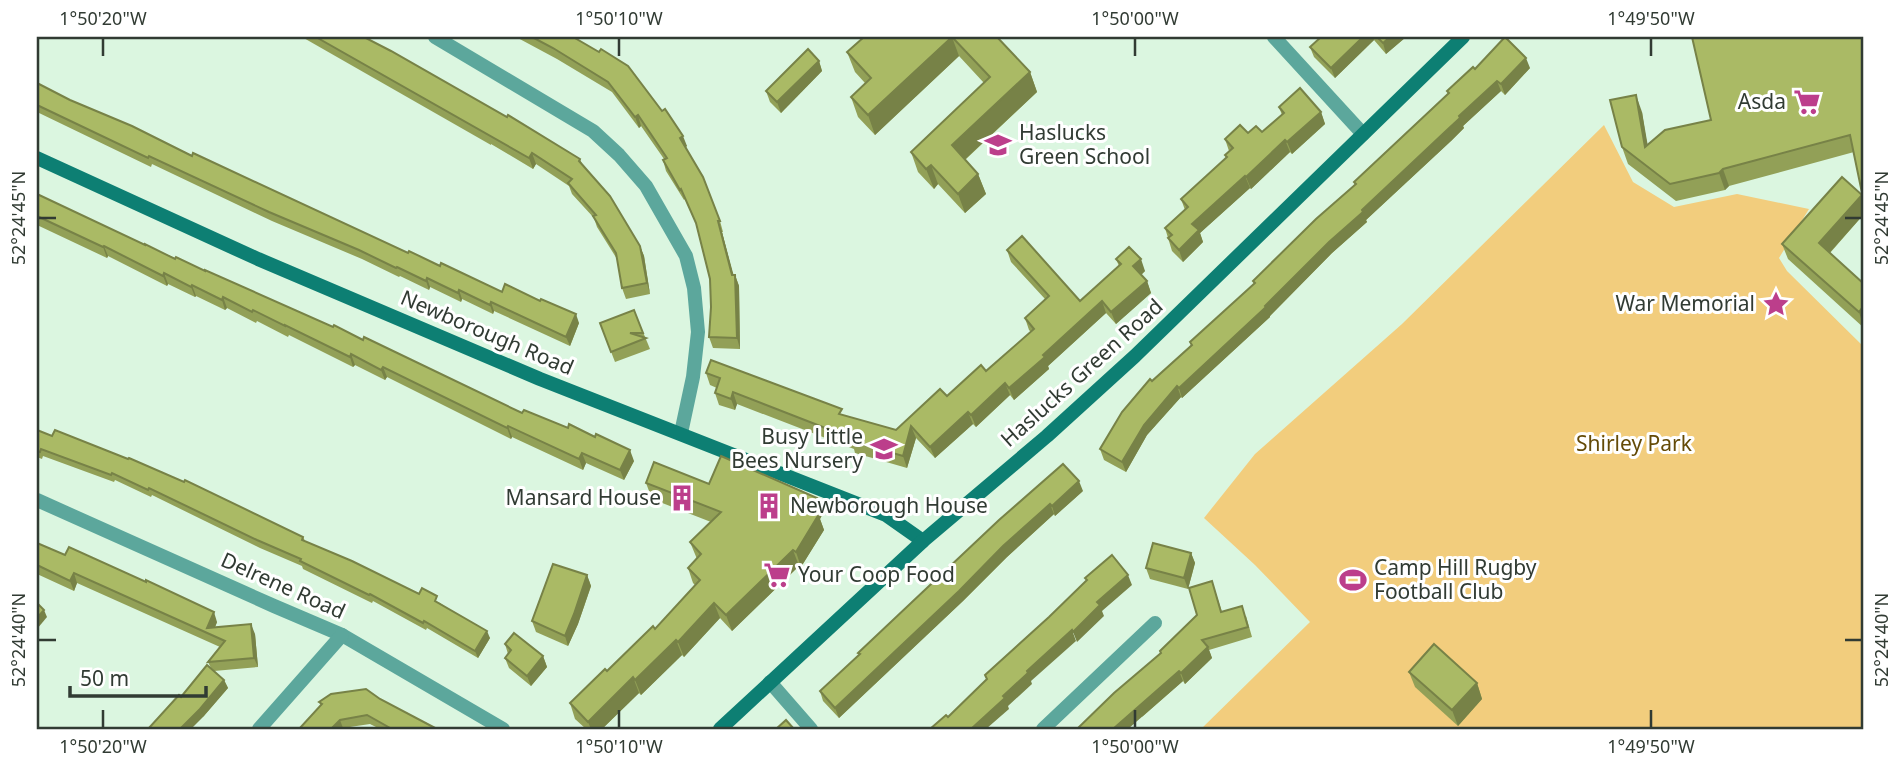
<svg xmlns="http://www.w3.org/2000/svg" width="1901" height="766" font-family="'Noto Sans',sans-serif">
<style>
.green{fill:#f2cd7d}
.lines{fill:none;stroke-linecap:round;stroke-linejoin:round}
.street{stroke:#5ca79c;stroke-width:14}
.secondary{stroke:#0d7f73;stroke-width:14}
.wall{fill:#92a057}
.shaded-wall{fill:#778247}
.building{fill:#aaba65;stroke:#778247;stroke-width:2}
.ticks{fill:none;stroke:#313b33;stroke-width:2.5}
.labels{text-anchor:middle;stroke-width:6;stroke-linejoin:round;paint-order:stroke}
.poi-label{font-size:21px;fill:#313b33;stroke:#fff;text-anchor:end}
.street-label{font-size:21px;fill:#313b33;stroke:#fff}
.park-label{font-size:21px;fill:#644a06;stroke:#fff}
.neatline{fill:none;stroke:#313b33;stroke-width:2.5}
.ticks-label{font-size:18px;text-anchor:middle;fill:#313b33}
</style>
<rect width="100%" height="100%" fill="#dbf6e0"/>
<path class="green" d="M1604 125 1633 182 1674 207 1737 194 1809 209 1779 258 1787 271 1864 347V729H1201L1310 622 1255 565 1204 518 1255 454 1402 324Z"/>
<g class="lines">
<g class="street">
<path d="M435 37 593 131 619 155 646 186 686 256 694 288 698 332 693 377 681 433"/>
<path d="M1274 37 1363 134"/>
<path d="M37 500 274 606 342 635 503 729"/>
<path d="M770 682 811 729"/>
<path d="M259 729 342 635"/>
<path d="M1043 729 1155 623"/>
</g>
<g class="secondary">
<path d="M37 158 258 259 540 379 886 515 923 541"/>
<path d="M720 729 923 541 1047 436 1135 356 1463 37"/>
</g>
</g>
<g class="wall">
<path d="M302 37H364L580 159 582 164 640 246 644 256 650 294 626 299 622 288 617 259 597 227 594 218 572 194 569 186 536 164 533 169 491 144V145Z"/>
<path d="M516 37H573L687 146 686 147 720 221 723 232H722L733 275H735L739 286 740 349 713 348 709 337 711 307 710 279 697 226 685 199 684 200 666 171 663 160 664 159 641 126 639 128 612 92 557 59Z"/>
<path d="M864 37H997L1030 72 1037 92 965 160 978 174 986 194 965 213 938 184 934 189 918 172 911 152 984 83 959 56 875 135 858 117 851 97 865 83 855 72 847 52Z"/>
<path d="M1321 37H1406L1386 54 1374 40 1335 78 1314 57 1310 47Z"/>
<path d="M1864 37 1854 152 1729 186 1725 190 1676 201 1628 164 1622 147 1642 112 1647 145 1711 120Z"/>
<path d="M819 61 822 71 781 113 770 102 766 91Z"/>
<path d="M1530 68 1505 95 1501 91 1463 126 1464 128 1451 141 1366 220 1367 222 1332 253 1270 316V317L1182 398 1181 397 1147 435 1126 472 1104 460 1100 449 1152 381 1191 346 1190 342 1254 284 1253 281 1355 185 1354 182 1448 94 1447 91 1475 69Z"/>
<path d="M37 83 70 100 408 253 579 323 570 346 494 311 493 314 462 299 461 302 430 287 429 290 400 276 399 277 362 259 272 221 152 164 151 167 37 112Z"/>
<path d="M1279 107 1321 112 1325 124 1292 154 1290 152 1251 189 1250 188 1200 233 1203 242 1183 262 1172 251 1165 228 1185 210 1181 199 1226 158 1225 155 1229 151 1225 139 1248 133 1262 132 1282 115Z"/>
<path d="M37 194 145 245 363 340 522 413 634 461 624 480 586 463 583 470 512 437 511 439 387 377 385 380 355 365 353 367 289 335 288 337 257 321 256 323 227 308 225 310 196 296 195 297 168 284 167 286 108 256 107 258 37 225Z"/>
<path d="M1862 195 1864 201V214L1830 253 1864 284V328L1788 259 1782 244Z"/>
<path d="M1007 250 1080 301 1119 266 1116 259 1145 271 1141 275 1147 281 1151 293 1116 324 1106 313 1048 366 1049 369 1014 400 1010 395 976 427 973 424 935 458 916 438 907 468 855 453 854 449 737 404 735 410 719 405 715 393 717 388 710 385 706 373 844 416 896 430 986 371 1031 332 1029 330 1025 318 1045 299 1011 262Z"/>
<path d="M634 310 650 349 615 362 600 323Z"/>
<path d="M37 430 303 537 305 541 440 603 490 638 478 658 427 628 426 630 373 601 372 603 303 569 302 566 260 548 152 495 151 497 115 480 114 482 43 456 42 459 37 457Z"/>
<path d="M646 483 709 484 823 513 820 519 824 530 801 567 799 566 732 631 720 618 684 657 682 655 641 695 639 693 602 729H586L575 719 570 703 655 629 695 585 693 583 688 568 697 559 690 542 711 522 652 499Z"/>
<path d="M1083 491 1055 516 1054 514 1007 557 963 601 839 718 823 701 820 691 859 655 858 653 999 520Z"/>
<path d="M37 543 217 622 215 627 255 634 258 667 214 671 224 680 228 688 203 717 211 668 208 662 220 647 77 583 74 591 37 574Z"/>
<path d="M1191 553 1195 563 1188 589 1150 579 1146 568Z"/>
<path d="M587 575 591 586 578 624 568 646 536 632 532 621Z"/>
<path d="M1212 581 1222 612 1246 616 1252 637 1209 650 1212 658 1185 684 1183 681 1142 717 1160 653 1197 615Z"/>
<path d="M505 644 543 656 547 667 531 686 509 668 505 658 508 654Z"/>
<path d="M1409 672 1477 683 1482 699 1458 726 1415 687Z"/>
<path d="M380 699 437 729H380L370 724 343 728 321 706 319 702Z"/>
</g>
<g class="shaded-wall">
<path d="M952 37 959 56 875 135 868 115Z"/>
<path d="M1363 37H1373L1374 40 1335 78 1331 68Z"/>
<path d="M1390 37H1406L1386 54 1383 43Z"/>
<path d="M1526 58 1530 68 1505 95 1501 84Z"/>
<path d="M819 61 822 71 781 113 777 102Z"/>
<path d="M1030 72 1037 92 959 165 952 145Z"/>
<path d="M1497 81 1501 91 1463 126 1464 128 1451 141 1366 220 1367 222 1332 253 1270 316V317L1182 398 1179 388 1265 306 1329 242 1459 116Z"/>
<path d="M1636 95 1642 112 1651 164 1645 147Z"/>
<path d="M1321 112 1325 124 1292 154 1287 142Z"/>
<path d="M638 115 641 126 639 128 635 117Z"/>
<path d="M683 136 687 146 684 148 680 138Z"/>
<path d="M1285 140 1290 152 1251 189 1246 177Z"/>
<path d="M532 153 536 164 533 169 529 158Z"/>
<path d="M931 165 938 184 934 189 926 169Z"/>
<path d="M1723 169 1729 186 1725 190 1719 173Z"/>
<path d="M978 174 986 194 965 213 958 194Z"/>
<path d="M1245 176 1250 188 1200 233 1203 242 1183 262 1179 250 1192 224Z"/>
<path d="M1862 195 1864 201V214L1824 259 1819 243Z"/>
<path d="M718 221 722 232 736 284 735 275 739 286 740 349 737 338 732 275Z"/>
<path d="M104 246 108 256 107 258 103 247Z"/>
<path d="M640 246 644 256 650 294 647 283Z"/>
<path d="M1141 259 1145 271 1138 278 1133 266Z"/>
<path d="M164 273 168 284 167 286 163 276Z"/>
<path d="M427 278 430 287 429 290 426 281Z"/>
<path d="M1147 281 1151 293 1116 324 1111 312Z"/>
<path d="M192 285 196 296 195 297 191 287Z"/>
<path d="M459 290 462 299 461 302 458 293Z"/>
<path d="M223 297 227 308 225 310 222 300Z"/>
<path d="M1102 301 1106 313 1048 366 1049 369 1014 400 1009 388 1043 355Z"/>
<path d="M491 302 494 311 493 314 490 305Z"/>
<path d="M1862 308 1864 314V328L1859 312Z"/>
<path d="M576 314 579 323 570 346 566 337Z"/>
<path d="M351 354 355 365 353 367 350 357Z"/>
<path d="M383 367 387 377 385 380 381 370Z"/>
<path d="M1005 383 1010 395 976 427 971 415Z"/>
<path d="M1177 386 1181 397 1147 435 1126 472 1122 462 1144 425Z"/>
<path d="M733 392 737 404 735 410 731 399Z"/>
<path d="M968 412 973 424 935 458 930 447Z"/>
<path d="M508 426 512 437 511 439 507 428Z"/>
<path d="M911 426 916 438 907 468 903 456Z"/>
<path d="M630 450 634 461 624 480 620 470Z"/>
<path d="M582 453 586 463 583 470 579 459Z"/>
<path d="M1079 481 1083 491 1055 516 1052 506Z"/>
<path d="M817 498 823 513 820 519 824 530 801 567 796 552Z"/>
<path d="M1050 504 1054 514 1007 557 963 601 839 718 835 708 1003 546Z"/>
<path d="M793 550 799 566 732 631 726 615Z"/>
<path d="M1191 553 1195 563 1188 589 1184 578Z"/>
<path d="M74 573 77 583 74 591 70 581Z"/>
<path d="M587 575 591 586 578 624 568 646 565 636Z"/>
<path d="M1128 575 1132 585 1102 611 1104 616 1077 642 1073 632 1097 602Z"/>
<path d="M714 603 720 618 684 657 678 642Z"/>
<path d="M44 610 47 617 37 629V618Z"/>
<path d="M214 612 217 622 212 635 207 628Z"/>
<path d="M251 624 255 634 258 667 254 658Z"/>
<path d="M1072 630 1076 641 1031 681 1032 684 1008 706 1009 709 986 729H971L1027 671Z"/>
<path d="M487 631 490 638 478 658 475 651Z"/>
<path d="M676 640 682 655 641 695 635 680Z"/>
<path d="M1208 647 1212 658 1185 684 1181 673Z"/>
<path d="M543 656 547 667 531 686 527 676Z"/>
<path d="M1179 671 1183 681 1128 729H1113Z"/>
<path d="M633 677 639 693 602 729H591L588 722Z"/>
<path d="M224 680 228 688 203 717 191 729H180Z"/>
<path d="M1477 683 1482 699 1458 726 1452 710Z"/>
<path d="M340 720 343 728 331 729Z"/>
</g>
<g class="building">
<path d="M316 37H364L391 51 507 117 508 115 580 159 579 161 610 196 640 246 647 283 622 288 616 253 593 216 596 215 568 183 572 179 532 153 529 158Z"/>
<path d="M532 37H573L599 52 601 49 628 66 662 111 665 109 683 136 680 138 703 177 720 221H718L732 275H735L737 338 709 337 711 307 710 279 696 223 681 189 680 190 663 160 667 158 638 115 635 117 608 82 553 48Z"/>
<path d="M864 37H952L868 115 851 97 871 78 847 52Z"/>
<path d="M952 37H997L1030 72 952 145 978 174 958 194 931 165 926 169 911 152 990 77Z"/>
<path d="M1321 37H1363L1331 68 1310 47Z"/>
<path d="M1377 37H1390L1383 43Z"/>
<path d="M1505 37 1526 58 1501 84 1497 81 1459 116 1460 118 1447 130 1362 210 1363 212 1329 242 1265 306 1266 307 1179 388 1177 386 1144 425 1122 462 1100 449 1122 412 1150 379 1152 381 1192 345 1190 342 1255 283 1253 281 1316 219 1356 184 1354 182 1449 93 1447 91 1473 67 1475 69Z"/>
<path d="M1692 37H1864V191L1862 193 1850 135 1723 169 1719 173 1670 184 1622 147 1610 100 1636 95 1645 147 1665 130 1711 120Z"/>
<path d="M808 49 819 61 777 102 766 91Z"/>
<path d="M37 83 70 100 132 126 192 156 193 153 408 253 409 251 440 266 441 263 502 292 505 284 540 301 541 299 576 314 566 337 491 302 490 305 459 290 458 293 427 278 426 281 397 267 396 268 359 250 269 212 149 156 148 158 37 105Z"/>
<path d="M1300 88 1321 112 1287 142 1285 140 1246 177 1245 176 1192 224 1199 230 1179 250 1168 238 1172 235 1165 228 1188 207 1181 199 1227 157 1225 155 1233 148 1225 139 1240 125 1248 133 1256 126 1262 132 1284 113 1279 107Z"/>
<path d="M1842 177 1862 195 1819 243 1864 284V310L1862 308 1859 312 1782 244Z"/>
<path d="M37 194 145 245V244L175 259 176 257 205 271V270L333 327 334 325 363 340 364 337 522 413 524 410 568 428 569 424 595 437 596 434 630 450 620 470 582 453 579 459 508 426 507 428 383 367 381 370 351 354 350 357 285 325V326L253 310 252 312 223 297 222 300 192 285 191 287 164 273 163 276 104 246 103 247 37 216Z"/>
<path d="M1022 236 1080 301 1121 264 1116 259 1129 247 1141 259 1133 266 1147 281 1111 312 1102 301 1043 355 1045 357 1009 388 1005 383 971 415 968 412 930 447 911 426 903 456 851 441V438L733 392 731 399 715 393 720 378 706 373 711 360 842 409 839 414 896 430 940 389 947 396 981 365 986 371 1034 329 1025 318 1049 296 1007 250Z"/>
<path d="M634 310 643 333H630L646 338 611 352 600 323Z"/>
<path d="M37 430 52 436 55 430 128 459 129 458 184 482 185 480 303 537 302 540 352 561 419 594 422 588 437 596 435 601 487 631 475 651 424 621 423 623 370 594 369 595 300 561 301 559 257 540 149 488 148 490 112 473 111 475 41 449 40 452 37 451Z"/>
<path d="M721 456 817 498 811 511 819 514 796 552 793 550 726 615 714 603 678 642 676 640 635 680 633 677 588 722 570 703 605 669 607 671 653 626 655 629 700 580 688 568 701 554 690 542 721 512 646 483 654 462 709 484Z"/>
<path d="M1063 464 1079 481 1052 506 1050 504 1003 546 959 591 835 708 820 691 860 654 858 653 999 520Z"/>
<path d="M37 543 65 555 69 547 146 582V580L214 612 207 628 251 624 254 658 208 662 225 641 74 573 70 581 37 565Z"/>
<path d="M1153 543 1191 553 1184 578 1146 568Z"/>
<path d="M1112 555 1128 575 1097 602 1100 605 1073 632 1072 630 1027 671 1028 673 1003 696 1005 698 971 729H930L946 715 948 717 987 679 985 675 1049 617 1087 580 1085 578Z"/>
<path d="M553 564 587 575 574 614 565 636 532 621Z"/>
<path d="M1212 581 1221 612 1242 606 1248 627 1202 640 1208 647 1181 673 1179 671 1113 729H1077L1114 693 1161 653 1160 651 1197 615 1189 588Z"/>
<path d="M37 603 44 610 37 618Z"/>
<path d="M514 633 543 656 527 676 505 658 511 650 505 644Z"/>
<path d="M1434 644 1477 683 1452 710 1409 672Z"/>
<path d="M207 665 224 680 200 709 180 729H148L179 695 181 697Z"/>
<path d="M366 689 380 699 437 729H392L367 715 340 720 331 729H299L322 704 319 702 331 694Z"/>
<path d="M786 720 794 729H776Z"/>
</g>
<path class="ticks" d="M103 38V56M619 38V56M1135 38V56M1651 38V56M38 218H56M1845 218H1862M38 640H56M1845 640H1862M103 710V728M619 710V728M1135 710V728M1651 710V728"/>
<defs>
<g id="supermarket-bare" transform="scale(2.1)"><path d="M-6-5.5h2.5l.6 2H6L4.5 2H-2.5L-4.4-4H-6ZM-1.5 3.2a1.3 1.3 0 1 0 .1 0ZM3 3.2a1.3 1.3 0 1 0 .1 0Z" fill="#bc3e8b" stroke="#fff" stroke-width="2.5" paint-order="stroke"/></g>
<g id="school-bare" transform="scale(2.1)"><path d="M0-5L7-2L0 1L-7-2ZM-4 1L0 2.5L4 1V4Q0 6-4 4Z" fill="#bc3e8b" stroke="#fff" stroke-width="2.5" paint-order="stroke"/></g>
<g id="sight-bare" transform="scale(2.1)"><path d="M0-6L1.8-2.2L6-1.7L2.9 1.2L3.7 5.4L0 3.3L-3.7 5.4L-2.9 1.2L-6-1.7L-1.8-2.2Z" fill="#bc3e8b" stroke="#fff" stroke-width="2.5" paint-order="stroke"/></g>
<g id="building-bare" transform="scale(2.1)"><path d="M-4-6H4V6H1V3H-1V6H-4ZM-2.5-4.3h1.7v1.8h-1.7ZM.8-4.3h1.7v1.8H.8ZM-2.5-1h1.7V.8h-1.7ZM.8-1h1.7V.8H.8Z" fill="#bc3e8b" stroke="#fff" stroke-width="2.5" paint-order="stroke"/></g>
<g id="stadium-bare" transform="scale(2.1)"><path d="M0-5a6.5 5 0 1 0 0 10a6.5 5 0 1 0 0-10ZM-3.5-1.8h7v3.6h-7Z" fill="#bc3e8b" stroke="#fff" stroke-width="2.5" paint-order="stroke"/></g>
</defs>
<g fill-rule="evenodd">
<use href="#supermarket-bare" x="1807" y="102"/>
<use href="#school-bare" x="998" y="145"/>
<use href="#sight-bare" x="1776" y="304"/>
<use href="#school-bare" x="884" y="449"/>
<use href="#building-bare" x="682" y="498"/>
<use href="#building-bare" x="769" y="506"/>
<use href="#supermarket-bare" x="777" y="575"/>
<use href="#stadium-bare" x="1353" y="580"/>
</g>
<g class="labels">
<g class="poi-label">
<text x="1786" y="109">Asda</text>
<text x="1019" y="140" text-anchor="start">Haslucks<tspan x="1019" dy="24">Green School</tspan></text>
<text x="1755" y="311">War Memorial</text>
<text x="863" y="444">Busy Little<tspan x="863" dy="24">Bees Nursery</tspan></text>
<text x="661" y="505">Mansard House</text>
<text x="790" y="513" text-anchor="start">Newborough House</text>
<text x="1374" y="575" text-anchor="start">Camp Hill Rugby<tspan x="1374" dy="24">Football Club</tspan></text>
<text x="798" y="582" text-anchor="start">Your Coop Food</text>
</g>
<g class="street-label">
<text transform="translate(487 333) rotate(23)" y="7">Newborough Road</text>
<text transform="translate(1082 373) rotate(-42)" y="7">Haslucks Green Road</text>
<text transform="translate(283 586) rotate(24)" y="7">Delrene Road</text>
</g>
<g class="park-label">
<text x="1634" y="451">Shirley Park</text>
</g>
</g>
<rect width="1901" height="766" fill="none" stroke="#ffffff" stroke-width="77"/>
<path d="M70 686v10h136v-10" fill="none" stroke="#313b33" stroke-width="3.5"/>
<text x="80" y="686" font-size="21" fill="#313b33" stroke="#ffffff" stroke-width="5" paint-order="stroke">50 m</text>
<rect x="38" y="38" width="1824" height="690" class="neatline"/>
<g class="ticks-label">
<text x="103" y="25">1°50'20"W</text>
<text x="619" y="25">1°50'10"W</text>
<text x="1135" y="25">1°50'00"W</text>
<text x="1651" y="25">1°49'50"W</text>
<text transform="translate(19 218) rotate(-90)" y="6">52°24'45"N</text>
<text transform="translate(1882 218) rotate(-90)" y="6">52°24'45"N</text>
<text transform="translate(19 640) rotate(-90)" y="6">52°24'40"N</text>
<text transform="translate(1882 640) rotate(-90)" y="6">52°24'40"N</text>
<text x="103" y="753">1°50'20"W</text>
<text x="619" y="753">1°50'10"W</text>
<text x="1135" y="753">1°50'00"W</text>
<text x="1651" y="753">1°49'50"W</text>
</g>
</svg>
